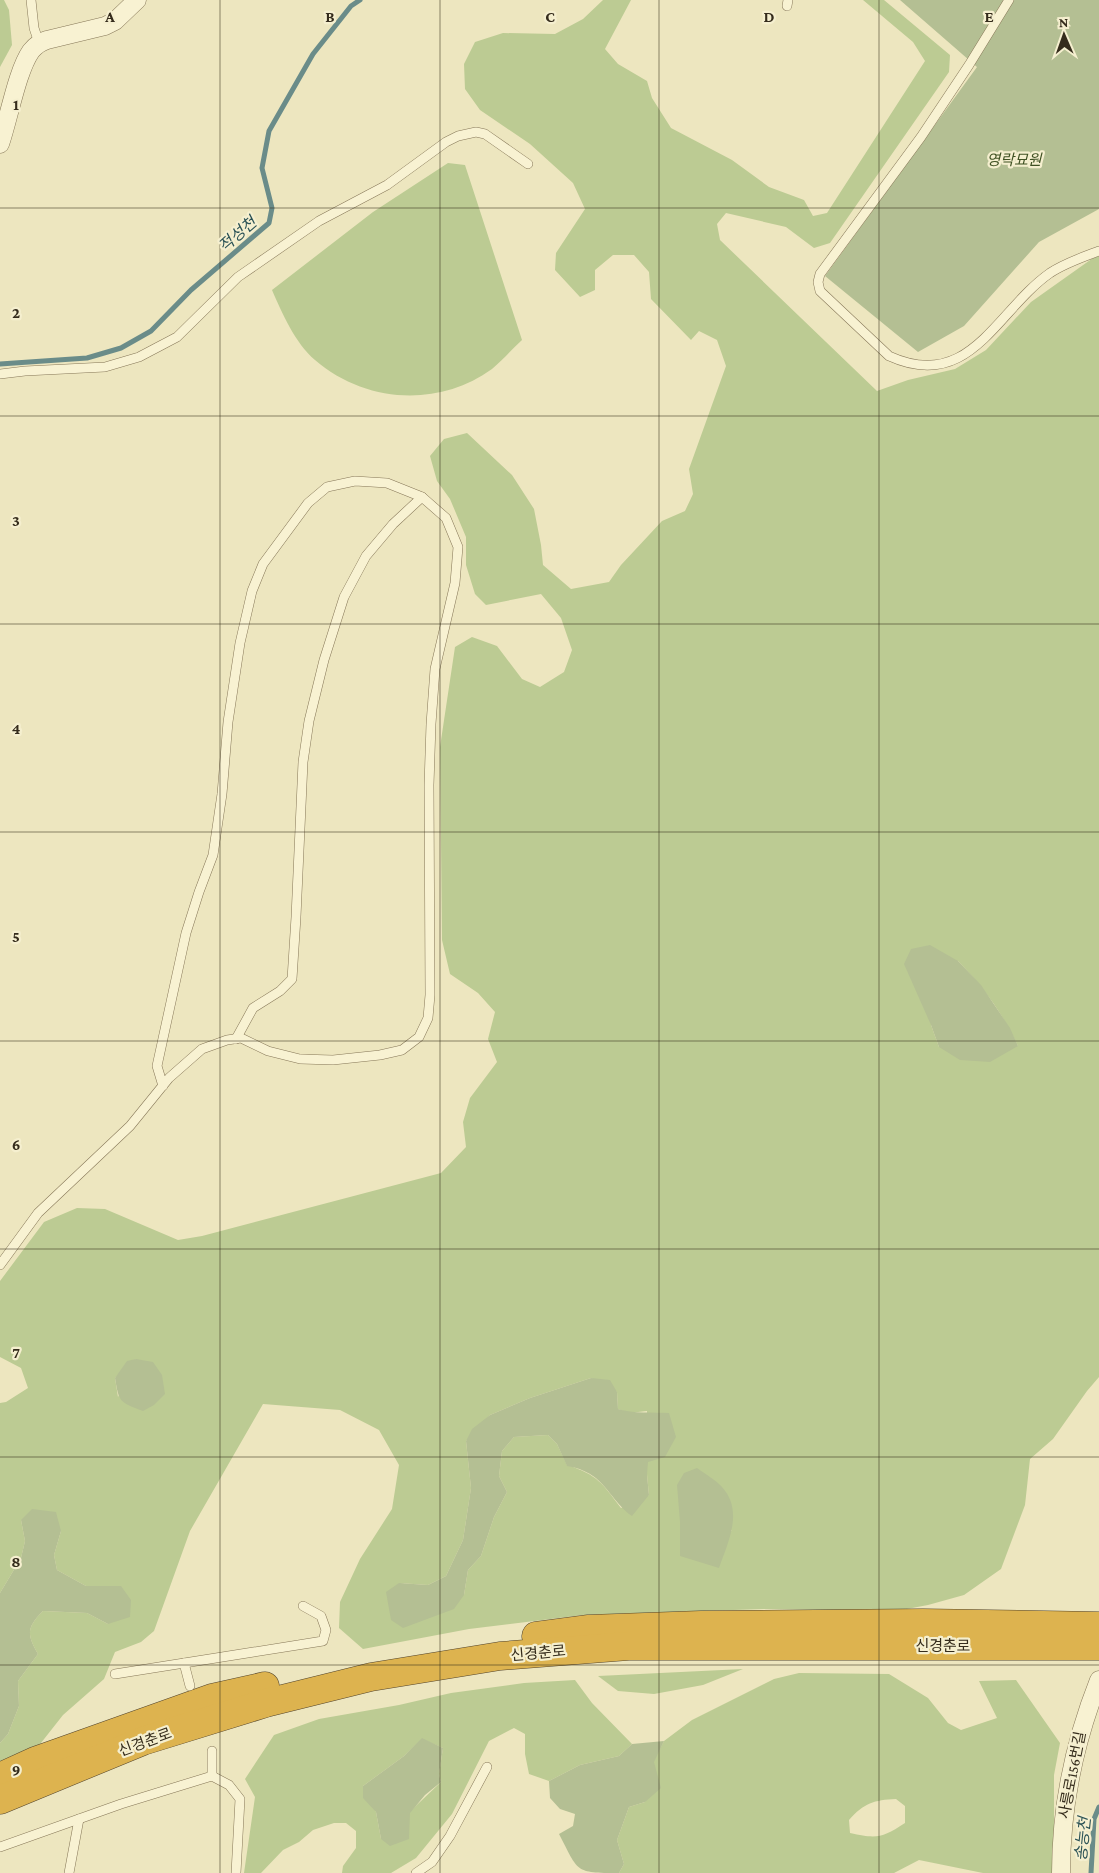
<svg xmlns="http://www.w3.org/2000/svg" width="1099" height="1873" font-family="'Crimson Pro','Noto Sans KR',serif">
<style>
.green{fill:#bccb93;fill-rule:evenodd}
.cemetery{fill:#b4bf93}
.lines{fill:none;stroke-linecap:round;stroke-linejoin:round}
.stream{stroke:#6a8c89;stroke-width:5}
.lane-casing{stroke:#867758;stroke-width:10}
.street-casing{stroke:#867758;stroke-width:19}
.highway-casing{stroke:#53442c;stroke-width:29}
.lane{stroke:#f8f2d2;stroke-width:9}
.street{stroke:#f8f2d2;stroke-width:18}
.highway{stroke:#ddb34f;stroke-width:28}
.grid{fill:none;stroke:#352c1c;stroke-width:1;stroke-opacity:0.55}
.labels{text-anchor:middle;stroke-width:4.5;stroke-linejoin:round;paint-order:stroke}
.park-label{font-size:15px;font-style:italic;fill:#3f5123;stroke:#f5efcf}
.street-label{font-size:15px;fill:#352c1c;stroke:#f5efcf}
.water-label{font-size:16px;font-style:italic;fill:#2b5255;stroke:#f5efcf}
.grid-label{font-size:16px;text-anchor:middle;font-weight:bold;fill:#352c1c;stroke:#f5efcf;stroke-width:4.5;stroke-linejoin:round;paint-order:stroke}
</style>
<rect width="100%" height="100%" fill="#ede6bf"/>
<g class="green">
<path d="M0 0H4L9 10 12 45 0 67Z"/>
<path d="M603 0H631L605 49 618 64 647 81 652 98 671 128 732 160 769 187 804 200 813 216 827 213 925 61 913 42 863 0H884L950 55 949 72 830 243 814 248 786 227 726 213 717 224 720 240 877 391 908 380 955 369 986 350 1031 302 1093 258 1099 256V1377L1087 1391 1053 1439 1030 1459 1025 1505 1001 1569 964 1595 928 1605 896 1611 764 1609 583 1615 469 1629 363 1649 339 1628 340 1602 360 1559 392 1509 399 1465 379 1430 340 1410 263 1404 190 1531 154 1631 141 1642 115 1652 104 1679 63 1715 37 1748 0 1764V1743L8 1734 19 1706 18 1681 38 1654C27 1635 26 1628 43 1611L87 1613 108 1624 99 1586H86L57 1570 54 1555 61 1531 21 1520 25 1541 21 1558 0 1593V1403L6 1402 28 1388 21 1368 0 1357V1281L44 1222 77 1208 105 1209 178 1240 202 1236 441 1173 466 1147 463 1122 470 1098 497 1062 488 1039 495 1012 478 993 450 974 442 940 440 747 455 647 472 637 497 646 522 679 540 687 564 672 572 650 561 618 541 594 486 605 475 594 466 565V537L450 499 437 481 430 456 444 439 467 433 512 475 534 509 541 545 543 565 571 589 609 582 621 565 662 521 685 511 693 494 689 469 726 366 717 340 699 331 691 340 651 299 649 272 634 255H613L595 270V290L580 297 555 270 556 253 585 209 573 183 530 144 480 110 465 89 464 64 475 42 503 33 555 34 583 19ZM958 961C986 990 1000 1010 1018 1046L939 1047 931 1025ZM136 1359 118 1397 115 1378ZM591 1378 617 1392 618 1409 629 1413 647 1411V1475L649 1495 621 1508C602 1483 598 1475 567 1465L557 1444 548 1435 514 1437 502 1451 499 1476 507 1492 494 1517 481 1556 468 1570 464 1595 399 1583 428 1585 446 1576 463 1540 471 1488 466 1441 490 1415 530 1398ZM680 1522 732 1530 680 1556Z"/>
<path d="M448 163 465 165 522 340C512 349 503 360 492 369 438 408 365 403 315 360 295 343 282 313 272 290L373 212Z"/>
<path d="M743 1669 703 1685 654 1694 618 1691 598 1676Z"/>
<path d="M799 1673 889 1674 928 1698 948 1723 961 1730 997 1718 979 1681 1016 1680 1060 1743 1054 1775V1873H983L919 1860 894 1873H619L624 1864 617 1840 629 1807 645 1802 653 1762 664 1741 692 1720 774 1679ZM896 1799 905 1806V1823C882 1838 877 1839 850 1833L849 1820C864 1803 874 1800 896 1799Z"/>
<path d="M575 1680 592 1703 632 1744 619 1756 580 1765 549 1781 529 1774 525 1754V1734L514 1728 489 1741 452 1814 416 1858 391 1873H342L343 1866 356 1848V1831L346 1823H334L313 1830 299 1842 283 1850 261 1873H244L255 1797 245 1779 274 1735 319 1719 399 1705 451 1693 524 1683ZM422 1739 443 1748 439 1774 441 1782 381 1839 376 1812 363 1786 404 1756Z"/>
</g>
<g class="cemetery">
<path d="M900 0H1099V209L1039 242 964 326 918 352 825 276 977 67Z"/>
<path d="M930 945 958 961 981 985 1010 1028 1018 1046 990 1062 960 1060 939 1047 931 1025 904 964 911 949Z"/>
<path d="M136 1359 153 1362 162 1375 165 1394 154 1405 143 1411C119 1402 119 1402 115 1378L127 1361Z"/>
<path d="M591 1378 610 1380 617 1392 618 1409C634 1414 652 1412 669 1413L676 1437 665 1457 648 1462 647 1475 649 1495 632 1516C614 1504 606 1481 586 1472 581 1469 573 1467 567 1466L557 1444 548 1435 514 1437 502 1451 499 1476 507 1492 494 1517 481 1556 468 1570 464 1595 454 1609 403 1628 391 1620 386 1592 399 1583 428 1585 446 1576 463 1540 471 1488 466 1441 472 1429 490 1415 530 1398Z"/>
<path d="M697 1468C705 1474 716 1480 722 1487 744 1511 728 1542 719 1568L680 1556V1522L677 1485 684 1473Z"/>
<path d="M32 1509 56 1512 61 1531 54 1555 57 1570 86 1586H121L131 1600 130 1617 108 1624 87 1613 43 1611C26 1628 27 1635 38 1654L18 1681 19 1706 8 1734 0 1743V1593L21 1558 25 1541 21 1520Z"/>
<path d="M422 1738 443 1748 439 1774 441 1782 425 1795 410 1813 409 1839 390 1846 381 1839 376 1812 363 1798V1786L404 1756Z"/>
<path d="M664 1741 654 1762 661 1788 645 1802 629 1807 617 1840 624 1864 619 1873C574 1873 579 1872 559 1834L573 1826 575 1814 560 1809 550 1798 549 1781 580 1765 619 1756 632 1744Z"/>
</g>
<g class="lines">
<g class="stream">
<path d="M0 364 87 358 121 348 151 331 191 290 269 223 272 208 262 168 269 131 313 54 351 6 360 0"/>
<path d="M1091 1873 1094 1819 1099 1807"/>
</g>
<g class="lane-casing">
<g id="lane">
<path d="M31 0 34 28 39 43"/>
<path d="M1009 0 969 65 921 137 820 274 818 282 820 291 889 356C970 393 996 311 1050 273 1065 263 1083 257 1099 251"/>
<path d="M787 6 788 0"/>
<path d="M0 374 25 371 105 367 139 357 177 337 238 277 319 221 387 185 446 142 458 136 476 132 485 134 528 164"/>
<path d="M236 1039 253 1008 280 991 292 979 296 917 303 762 309 721 324 660 344 597 366 556 393 524 422 497"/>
<path d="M0 1265 38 1213 130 1126 169 1078 202 1049 227 1040 241 1038 268 1051 300 1059 333 1060 380 1055 402 1050 419 1037 428 1018 430 995 429 785 431 724 435 669 455 583 458 547 446 518 422 497 387 483 355 481 327 487 308 503 263 564 252 591 240 643 228 722 222 794 213 855 199 892 186 933 157 1066 163 1086"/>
<path d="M184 1663 190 1686"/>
<path d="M115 1674 323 1641 326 1630 321 1616 303 1606"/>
<path d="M212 1776V1751"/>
<path d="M0 1847 121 1804 212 1776 229 1785 240 1799 236 1873"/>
<path d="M69 1873 79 1819"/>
<path d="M416 1873 432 1862 450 1836 487 1767"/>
</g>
</g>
<g class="street-casing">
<g id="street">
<path d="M0 144C9 118 17 71 31 51 36 45 40 42 47 40L105 26 115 21 137 0"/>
<path d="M1061 1873C1061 1805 1074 1743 1099 1680"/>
</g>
</g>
<g class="highway-casing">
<g id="highway">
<path d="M536 1636 589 1629 701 1625 923 1623 1099 1626"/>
<path d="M0 1777 35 1761 212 1698 265 1686"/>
<path d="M0 1800 143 1741 266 1703 371 1677 500 1656 628 1646H1099"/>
</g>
</g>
<use href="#lane" class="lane"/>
<use href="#street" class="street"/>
<use href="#highway" class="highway"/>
</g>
<path class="grid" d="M220 0V1873M440 0V1873M659 0V1873M879 0V1873M0 208H1099M0 416H1099M0 624H1099M0 832H1099M0 1041H1099M0 1249H1099M0 1457H1099M0 1665H1099"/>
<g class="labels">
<g class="park-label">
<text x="1014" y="165">영락묘원</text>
</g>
<g class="street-label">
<text x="943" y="1651">신경춘로</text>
<text transform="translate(538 1653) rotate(-5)" y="5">신경춘로</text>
<text transform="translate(145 1742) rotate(-20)" y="5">신경춘로</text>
<text transform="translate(1072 1775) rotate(-79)" y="5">사릉로156번길</text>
</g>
<g class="water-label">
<text transform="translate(237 234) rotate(-41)" y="6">적성천</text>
<text transform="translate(1082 1839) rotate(-84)" y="6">송능천</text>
</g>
</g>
<g class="grid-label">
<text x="110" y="22">A</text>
<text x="330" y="22">B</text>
<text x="550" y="22">C</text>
<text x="769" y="22">D</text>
<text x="989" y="22">E</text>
<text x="16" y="110">1</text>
<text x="16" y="318">2</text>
<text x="16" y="526">3</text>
<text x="16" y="734">4</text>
<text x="16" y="942">5</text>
<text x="16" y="1150">6</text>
<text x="16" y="1358">7</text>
<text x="16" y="1567">8</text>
<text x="16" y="1775">9</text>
</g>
<g transform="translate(1064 35) rotate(358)" stroke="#f5efcf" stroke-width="4" paint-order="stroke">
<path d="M0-4L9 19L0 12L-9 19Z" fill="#352c1c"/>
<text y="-8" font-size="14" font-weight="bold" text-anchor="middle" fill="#352c1c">N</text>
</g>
</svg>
